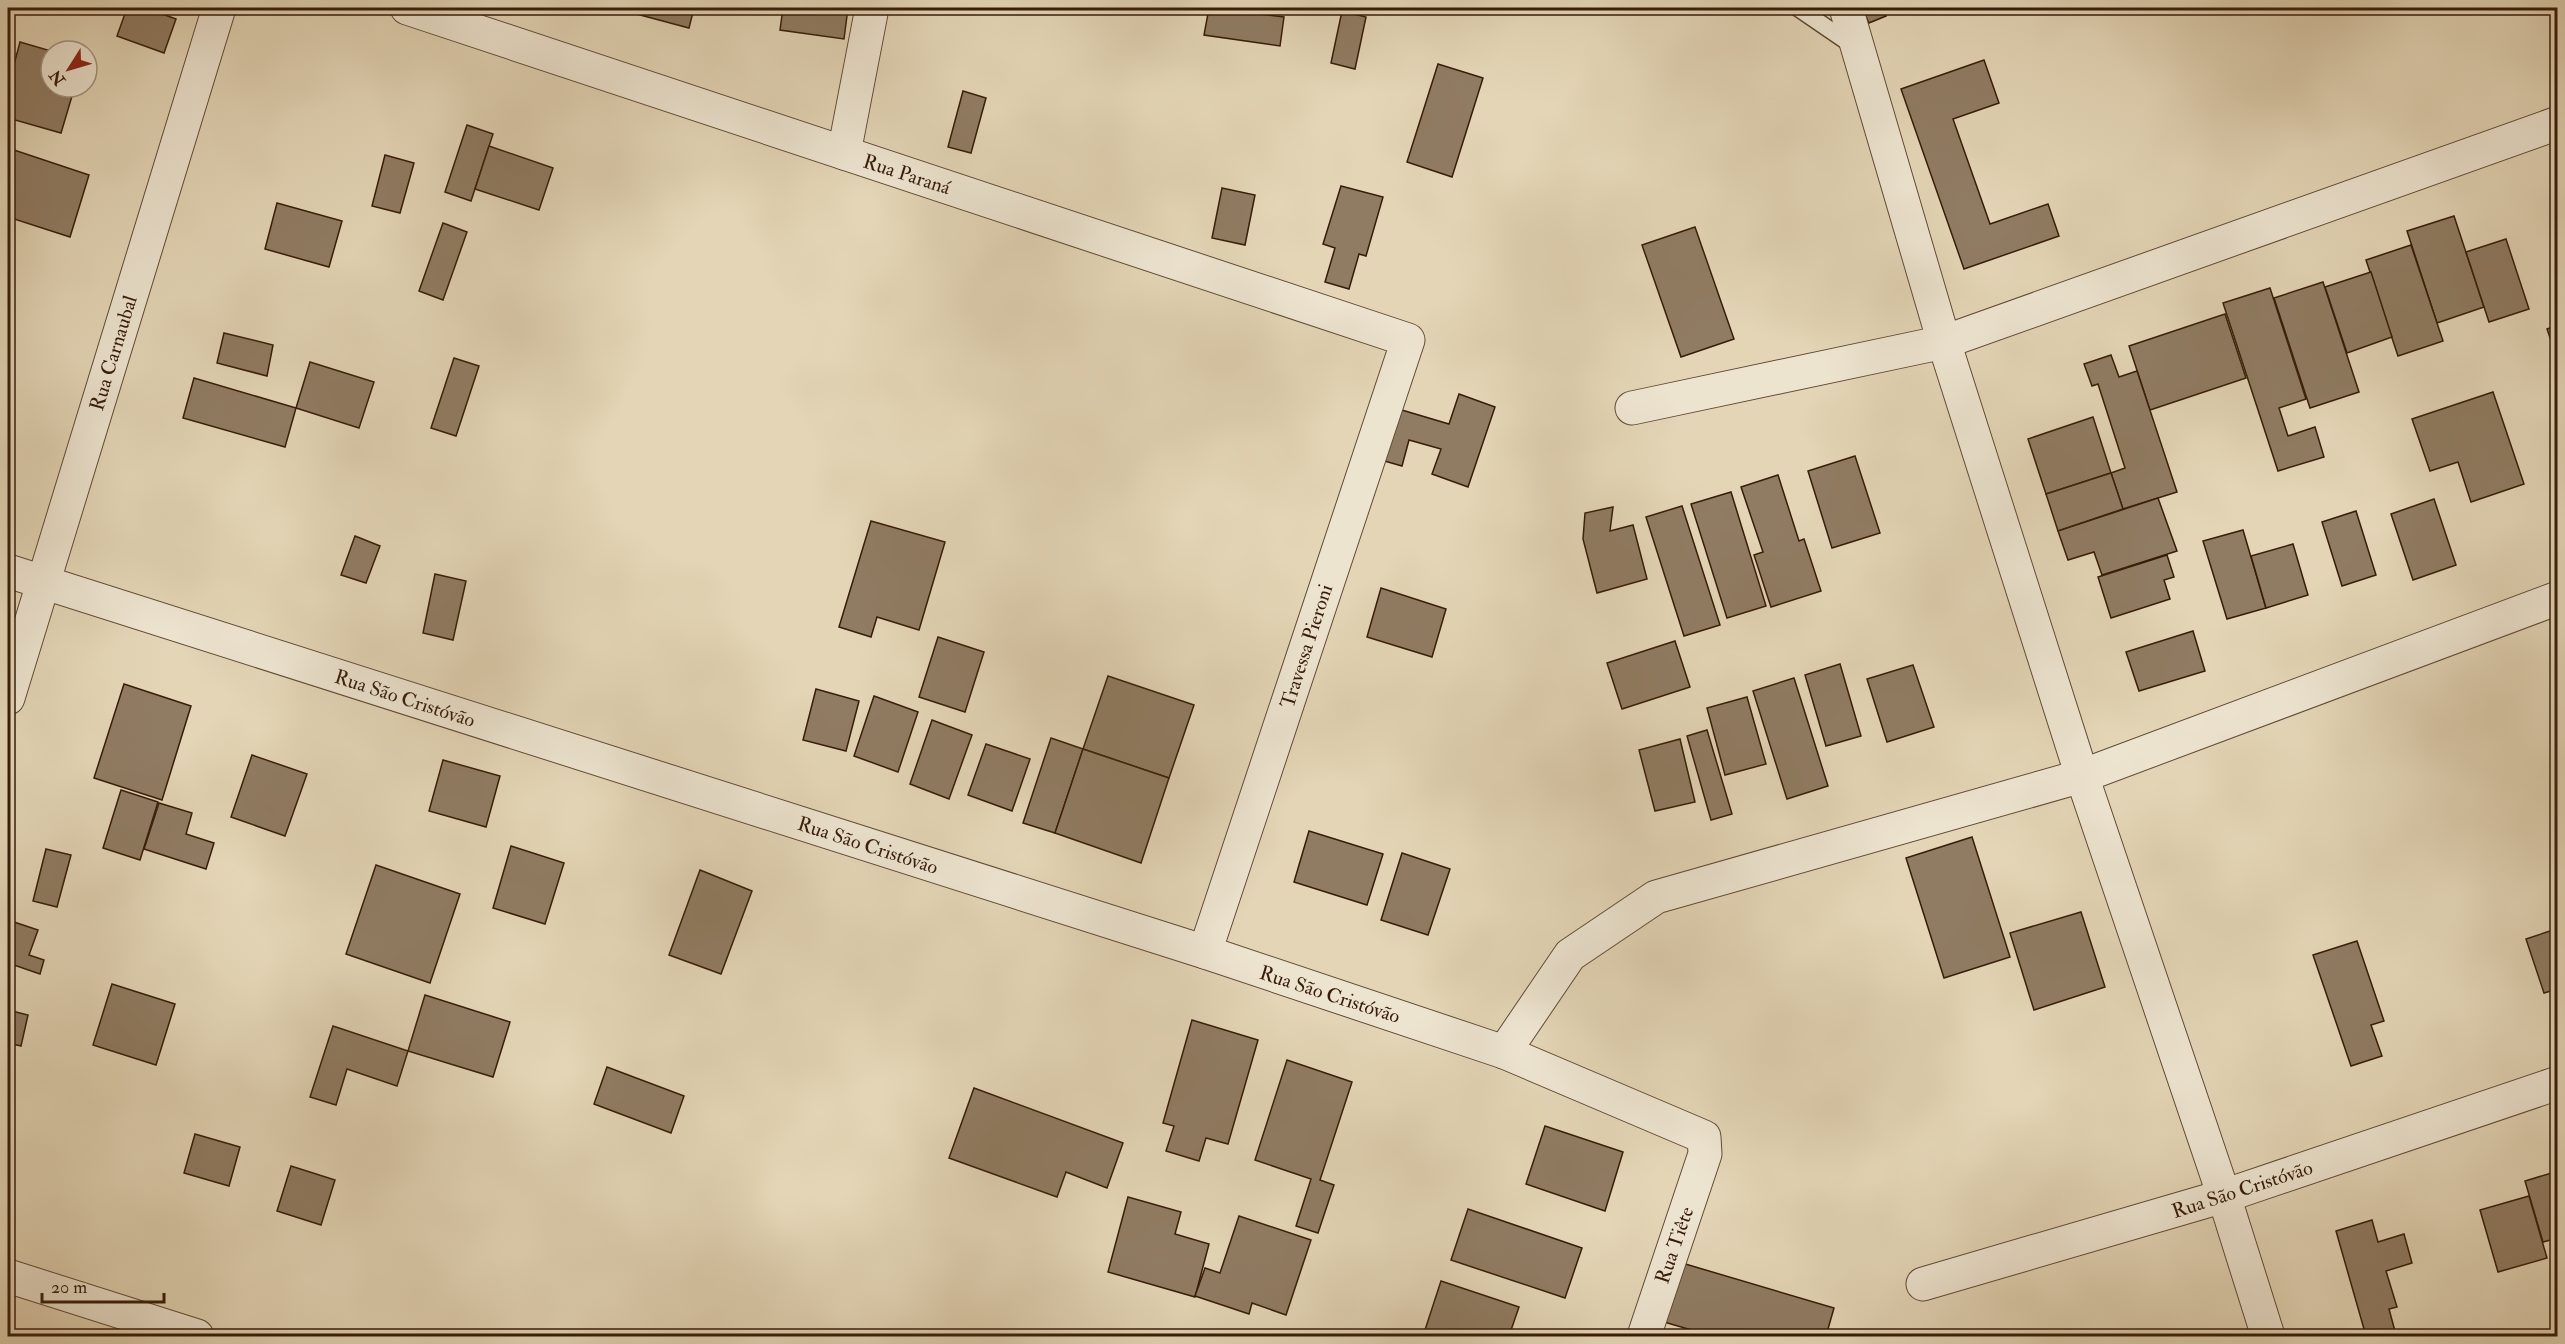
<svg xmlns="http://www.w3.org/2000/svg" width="2565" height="1344" font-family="'IM FELL Double Pica',serif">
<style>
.building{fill:#907c63;stroke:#371c0a;stroke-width:1.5}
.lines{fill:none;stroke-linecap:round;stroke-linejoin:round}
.lane-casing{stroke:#624a35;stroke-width:19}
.street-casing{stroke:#624a35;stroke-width:35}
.lane{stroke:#ede4d0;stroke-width:16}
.street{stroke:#ede4d0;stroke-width:33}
.labels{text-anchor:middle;stroke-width:6;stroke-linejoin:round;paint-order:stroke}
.street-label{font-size:20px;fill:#371c0a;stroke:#ede4d0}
</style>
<rect width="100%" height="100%" fill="#e3d5b6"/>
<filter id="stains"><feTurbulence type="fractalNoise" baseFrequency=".00333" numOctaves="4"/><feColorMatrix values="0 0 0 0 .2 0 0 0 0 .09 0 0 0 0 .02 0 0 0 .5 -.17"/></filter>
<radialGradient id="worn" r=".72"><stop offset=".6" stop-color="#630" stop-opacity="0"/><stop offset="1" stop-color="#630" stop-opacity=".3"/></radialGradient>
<g class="building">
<path d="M127 8H146L176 19 164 53 117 36Z"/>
<path d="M614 8H694L689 28Z"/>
<path d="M783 8H848L844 39 780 30Z"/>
<path d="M1209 8 1284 17 1280 46 1204 35Z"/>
<path d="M1862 8H1882L1886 16 1869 23Z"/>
<path d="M1342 11 1366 17 1355 69 1331 63Z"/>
<path d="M20 42 51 51V91L72 96 61 133 8 118V87Z"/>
<path d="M1984 60 1999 103 1953 119 1990 224 2048 204 2059 236 1964 269 1901 89Z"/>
<path d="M1438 64 1483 78 1452 177 1407 162Z"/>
<path d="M963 91 986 98 971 153 948 147Z"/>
<path d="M467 125 493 134 471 201 445 192Z"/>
<path d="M489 146 553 168 539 210 475 189Z"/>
<path d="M11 149 89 175 70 237 8 217V161Z"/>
<path d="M385 155 414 163 400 213 372 206Z"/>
<path d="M1341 186 1383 197 1366 256 1359 254 1349 289 1325 282 1335 248 1323 244Z"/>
<path d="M1222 188 1255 195 1245 245 1212 238Z"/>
<path d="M277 203 342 221 329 267 265 249Z"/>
<path d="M2454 216 2484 307 2437 323 2407 231Z"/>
<path d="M443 223 467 232 443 300 419 291Z"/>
<path d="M1695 227 1734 339 1681 357 1642 245Z"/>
<path d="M2506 239 2529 309 2489 322 2466 252Z"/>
<path d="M2411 245 2443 341 2398 356 2366 260Z"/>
<path d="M2371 272 2392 337 2347 353 2325 287Z"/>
<path d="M2323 282 2359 392 2310 408 2274 298Z"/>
<path d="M2270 288 2306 399 2279 408 2288 436 2315 427 2324 457 2278 471 2223 303Z"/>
<path d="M2225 314 2246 378 2150 410 2129 346Z"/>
<path d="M2558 325V361L2547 329Z"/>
<path d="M224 333 273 345 267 376 217 363Z"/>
<path d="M2111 355 2119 377 2137 371 2177 492 2123 509 2111 473 2125 468 2098 384 2092 386 2084 364Z"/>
<path d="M454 358 479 366 456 436 431 428Z"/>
<path d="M310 362 374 382 359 428 296 408Z"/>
<path d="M194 378 296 408 285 447 183 418Z"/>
<path d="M2493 392 2524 484 2471 502 2458 462 2430 471 2412 419Z"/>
<path d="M1459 394 1495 407 1468 487 1432 474 1441 449 1409 440 1402 466 1381 460 1395 408 1449 424Z"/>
<path d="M2093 417 2111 473 2046 494 2028 439Z"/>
<path d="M1855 456 1880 533 1832 548 1808 471Z"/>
<path d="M2111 473 2123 509 2058 531 2046 494Z"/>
<path d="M1778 475 1799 541 1804 539 1821 591 1771 607 1754 555 1763 552 1741 487Z"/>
<path d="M1731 492 1766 606 1727 618 1691 504Z"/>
<path d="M2158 498 2177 551 2102 575 2094 552 2068 560 2058 531Z"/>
<path d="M2434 499 2456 565 2413 580 2391 514Z"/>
<path d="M1682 506 1720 625 1684 636 1646 517Z"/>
<path d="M1613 507 1610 531 1633 525 1647 579 1597 593 1583 539 1585 513Z"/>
<path d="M2356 511 2376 575 2342 586 2322 522Z"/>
<path d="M871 521 945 542 919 630 877 617 871 637 839 627Z"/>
<path d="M2243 530 2266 608 2227 619 2203 541Z"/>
<path d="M355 536 380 546 366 583 341 575Z"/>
<path d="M2293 544 2308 595 2266 608 2251 556Z"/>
<path d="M2167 555 2174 577 2164 580 2170 599 2111 618 2098 577Z"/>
<path d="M435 574 466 581 453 640 423 633Z"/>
<path d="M1381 588 1446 609 1432 657 1367 637Z"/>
<path d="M2193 631 2205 671 2139 691 2126 652Z"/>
<path d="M938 637 984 652 965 712 919 697Z"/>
<path d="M1675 641 1690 687 1622 709 1607 663Z"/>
<path d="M1840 664 1861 736 1826 746 1805 675Z"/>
<path d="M1913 665 1934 727 1887 742 1867 679Z"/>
<path d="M1108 676 1194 705 1169 778 1083 749Z"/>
<path d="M1794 678 1828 786 1787 799 1753 691Z"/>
<path d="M124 684 191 706 162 800 94 778Z"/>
<path d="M816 689 859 701 846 751 803 740Z"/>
<path d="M874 696 918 712 898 772 854 756Z"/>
<path d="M1747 697 1766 764 1725 775 1707 708Z"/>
<path d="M932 720 972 735 949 799 910 784Z"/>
<path d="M1707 730 1732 814 1711 820 1687 736Z"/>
<path d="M1051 738 1083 749 1055 833 1023 823Z"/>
<path d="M1680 739 1695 802 1655 811 1639 750Z"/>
<path d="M986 744 1030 759 1012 811 968 795Z"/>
<path d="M1083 749 1169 778 1141 863 1055 833Z"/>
<path d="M252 755 307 774 285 836 231 817Z"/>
<path d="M443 760 500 776 486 827 429 811Z"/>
<path d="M121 790 158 802 140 860 103 848Z"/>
<path d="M159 803 192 813 186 834 214 843 206 869 144 849Z"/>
<path d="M1309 831 1383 854 1367 905 1294 882Z"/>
<path d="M1972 837 2010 957 1944 978 1906 858Z"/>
<path d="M511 846 564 863 545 924 493 908Z"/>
<path d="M46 849 71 855 57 907 33 901Z"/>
<path d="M1402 853 1450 869 1428 935 1381 920Z"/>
<path d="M376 865 460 894 430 983 346 954Z"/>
<path d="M700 870 752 891 721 974 669 955Z"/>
<path d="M2081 912 2105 987 2034 1010 2010 933Z"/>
<path d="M8 920 38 930 29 955 44 960 40 974 8 963Z"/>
<path d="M2553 930 2558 944V989L2544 993 2526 939Z"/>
<path d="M2357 941 2384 1021 2371 1025 2382 1056 2351 1066 2313 955Z"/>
<path d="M112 984 175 1004 156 1065 93 1045Z"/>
<path d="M425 995 510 1022 493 1077 408 1051Z"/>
<path d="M8 1010 28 1015 21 1046 8 1043Z"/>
<path d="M1192 1020 1258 1040 1228 1144 1206 1138 1199 1161 1166 1151 1174 1126 1163 1123Z"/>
<path d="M333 1026 408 1051 397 1086 347 1069 336 1105 310 1097Z"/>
<path d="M1287 1060 1352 1082 1320 1180 1334 1185 1318 1233 1296 1226 1311 1179 1255 1160Z"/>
<path d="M607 1067 684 1096 671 1133 594 1104Z"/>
<path d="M974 1088 1123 1143 1107 1188 1066 1172 1057 1197 949 1158Z"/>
<path d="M1545 1126 1623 1152 1605 1211 1526 1184Z"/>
<path d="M195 1134 240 1147 229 1186 184 1173Z"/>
<path d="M291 1166 335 1180 321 1225 277 1211Z"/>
<path d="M2558 1171V1238L2543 1242 2525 1181Z"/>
<path d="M2529 1196 2547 1258 2498 1272 2480 1210Z"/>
<path d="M1128 1197 1181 1212 1175 1234 1209 1244 1195 1297 1108 1272Z"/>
<path d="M1468 1209 1582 1248 1565 1298 1451 1260Z"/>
<path d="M1239 1216 1311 1240 1286 1315 1252 1303 1249 1314 1195 1296 1205 1268 1220 1273Z"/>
<path d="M2372 1220 2378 1242 2404 1234 2412 1263 2386 1271 2397 1307 2389 1309 2396 1335 2391 1336H2366L2336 1231Z"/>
<path d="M1682 1263 1834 1308 1826 1336H1712L1664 1322Z"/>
<path d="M1441 1281 1519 1307 1509 1336H1423Z"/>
</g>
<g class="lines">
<g class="lane-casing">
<path id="lane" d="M1798 8 1855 47"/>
</g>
<g class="street-casing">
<g id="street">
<path d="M407 8 1408 340 1205 952"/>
<path d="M1846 8 1944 342 2082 776 2224 1196 2268 1336"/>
<path d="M844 153 872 8"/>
<path d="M1632 408 1944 342 2558 123"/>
<path d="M8 571 1205 952 1504 1052 1704 1137 1705 1154 1644 1336"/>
<path d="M8 698 219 8"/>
<path d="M1504 1052 1570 955 1656 897 2082 776 2558 598"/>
<path d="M8 1276 197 1336"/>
<path d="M1923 1284 2224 1196 2558 1083"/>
</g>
</g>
<use href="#lane" class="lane"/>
<use href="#street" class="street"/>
</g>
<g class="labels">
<g class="street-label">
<text transform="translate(907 174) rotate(18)" y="7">Rua Paraná</text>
<text transform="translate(113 353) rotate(-73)" y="7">Rua Carnaubal</text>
<text transform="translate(1306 646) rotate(-72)" y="7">Travessa Pieroni</text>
<text transform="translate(405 698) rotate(18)" y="7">Rua São Cristóvão</text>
<text transform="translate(868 845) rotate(18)" y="7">Rua São Cristóvão</text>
<text transform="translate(1330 994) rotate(18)" y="7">Rua São Cristóvão</text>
<text transform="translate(2242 1189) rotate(-18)" y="7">Rua São Cristóvão</text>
<text transform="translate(1674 1245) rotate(-71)" y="7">Rua Tiête</text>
</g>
</g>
<rect width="2565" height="1344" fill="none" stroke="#e3d5b6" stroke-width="30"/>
<rect x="9" y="9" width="2547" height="1326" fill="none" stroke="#371c0a" stroke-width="3"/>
<rect x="15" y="15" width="2535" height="1314" fill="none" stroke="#371c0a" stroke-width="1.5"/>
<g transform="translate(69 69) rotate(233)"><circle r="28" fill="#ede4d0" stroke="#a49481" stroke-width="1.5"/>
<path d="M0-4.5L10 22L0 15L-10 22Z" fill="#8f2418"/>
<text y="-9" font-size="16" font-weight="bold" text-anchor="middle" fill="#371c0a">N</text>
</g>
<path d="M42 1293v9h122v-9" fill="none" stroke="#371c0a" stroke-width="3"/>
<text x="51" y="1293" font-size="18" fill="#371c0a" stroke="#ede4d0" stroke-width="4.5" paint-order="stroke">20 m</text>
<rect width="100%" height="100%" filter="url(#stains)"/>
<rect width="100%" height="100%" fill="url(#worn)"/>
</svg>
